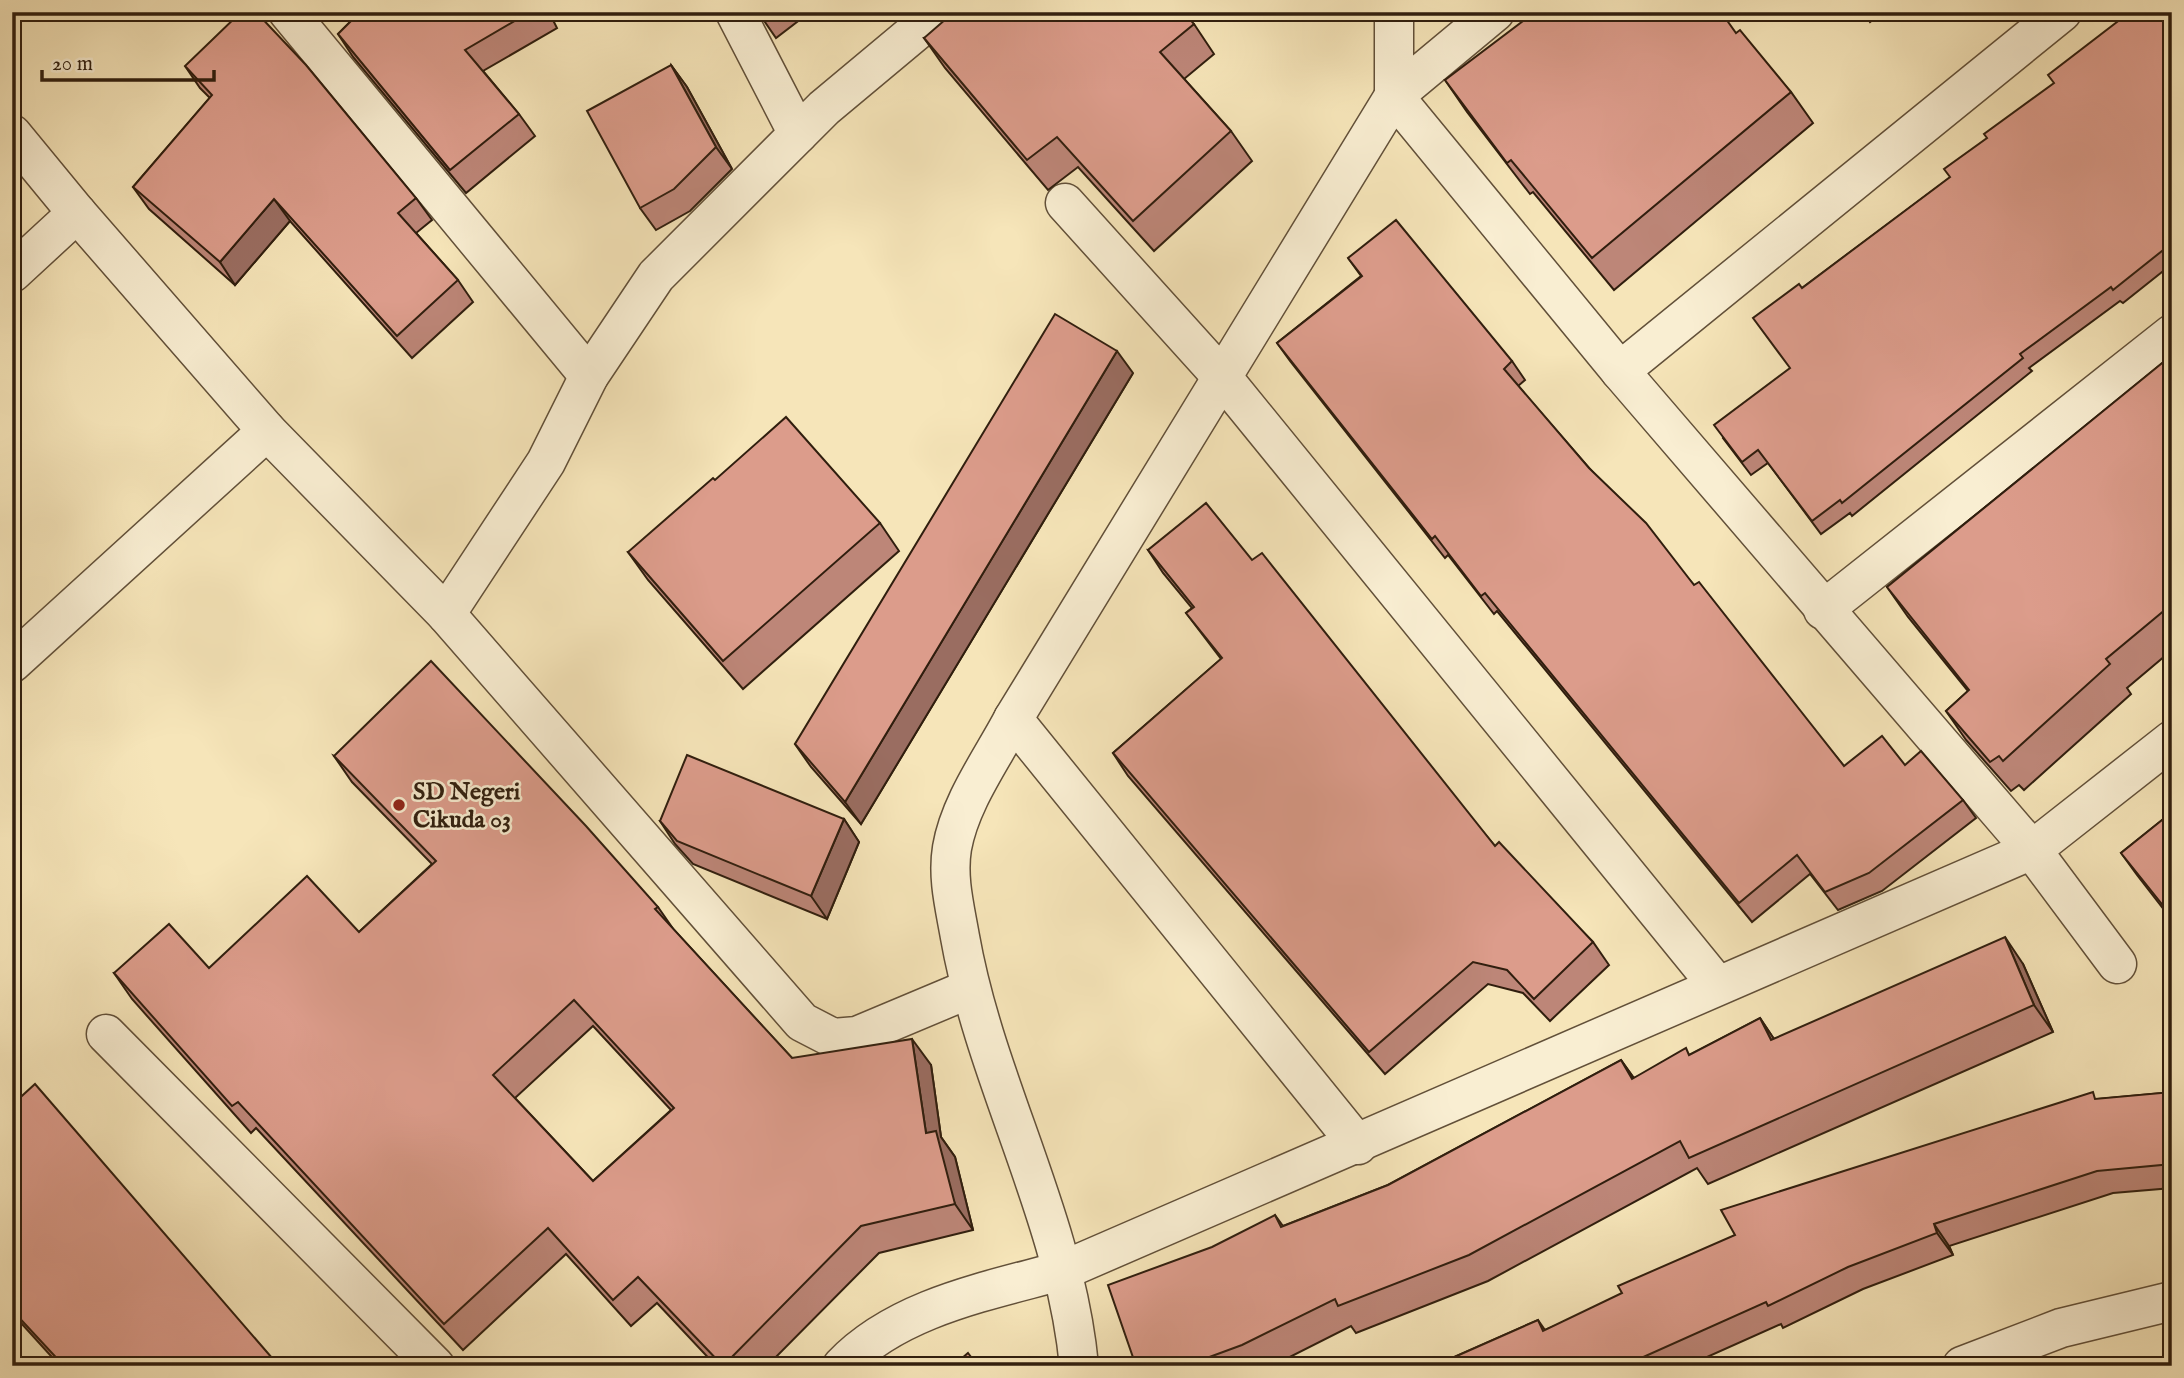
<svg xmlns="http://www.w3.org/2000/svg" width="2184" height="1378" font-family="'IM FELL English',serif">
<style>
.lines{fill:none;stroke-linecap:round;stroke-linejoin:round}
.minor-casing{stroke:#625039;stroke-width:41}
.minor{stroke:#f9eed2;stroke-width:38}
.wall{fill:#bd8678;stroke:#301e0e;stroke-width:2;fill-rule:evenodd}
.shaded-wall{fill:#9a6d61;stroke:#301e0e;stroke-width:2}
.building{fill:#dc9c8b;stroke:#301e0e;stroke-width:2;fill-rule:evenodd}
.poi-dot{fill:#8f2418;stroke:#f9eed2;stroke-width:2.5}
.labels{text-anchor:middle;stroke-width:5;stroke-linejoin:round;paint-order:stroke}
.poi-label{font-size:24px;font-weight:bold;fill:#301e0e;stroke:#f9eed2;text-anchor:start}
</style>
<rect width="100%" height="100%" fill="#f6e5b9"/>
<filter id="stains"><feTurbulence type="fractalNoise" baseFrequency=".00286" numOctaves="4"/><feColorMatrix values="0 0 0 0 .2 0 0 0 0 .09 0 0 0 0 .02 0 0 0 .5 -.17"/></filter>
<radialGradient id="worn" r=".72"><stop offset=".6" stop-color="#630" stop-opacity="0"/><stop offset="1" stop-color="#630" stop-opacity=".3"/></radialGradient>
<g class="lines">
<g class="minor-casing">
<g id="minor">
<path d="M288 12 589 376"/>
<path d="M735 12 798 134"/>
<path d="M1394 12V96L1620 371 2032 850 2117 964"/>
<path d="M12 134 77 213 267 431 446 614 802 1022 833 1038 857 1036 969 989"/>
<path d="M1065 203 1222 377 1717 985"/>
<path d="M12 273 77 213"/>
<path d="M1620 371 2062 12"/>
<path d="M1823 610 2172 334"/>
<path d="M446 614 546 462 589 376 656 276 824 108 939 12"/>
<path d="M12 663 267 431"/>
<path d="M1013 719 1358 1145"/>
<path d="M106 1034 435 1366"/>
<path d="M842 1366C898 1307 989 1291 1064 1270L2032 850 2172 740"/>
<path d="M1079 1366C1065 1216 986 1084 960 937 955 908 947 878 952 848 960 802 992 759 1013 719L1394 96 1495 12"/>
<path d="M1962 1366 2061 1328 2172 1301"/>
</g>
</g>
<use href="#minor" class="minor"/>
</g>
<g class="wall">
<path d="M360 12H549L557 28 483 71 519 114 535 136 466 193 353 57 338 34Z"/>
<path d="M758 12H810L776 38Z"/>
<path d="M1863 12H1883L1870 22Z"/>
<path d="M2172 12V264L2123 303 2120 301 2029 368 2032 371 1852 516 1850 513 1821 534 1768 463 1751 475 1723 438 1790 369 1802 288Z"/>
<path d="M1194 24 1214 54 1184 79 1231 131 1252 161 1154 251 1078 167 1048 190 945 68 924 38Z"/>
<path d="M1736 33 1791 92 1813 123 1614 290 1533 192 1530 194 1467 112 1445 80Z"/>
<path d="M671 65 687 87 732 169 690 211 656 230 640 208Z"/>
<path d="M185 66 416 198 432 220 416 233 458 280 473 302 412 358 290 221 235 285 149 209 133 187 210 98 200 88Z"/>
<path d="M1348 258 1512 361 1525 380 1518 386 1589 468 1694 585 1844 766 1905 765 1963 800 1976 818 1882 891 1838 910 1810 874 1752 922 1497 611 1494 614 1448 555 1445 558 1290 361 1277 343 1361 276Z"/>
<path d="M2172 355V650L2127 688 2131 694 2024 790 2019 785 2011 791 1966 740 1946 711 1968 691 1908 617 1887 587Z"/>
<path d="M1133 373 861 824 811 767 795 744Z"/>
<path d="M880 523 899 551 743 689 648 580 628 552Z"/>
<path d="M1148 550 1252 560 1495 846 1593 942 1609 965 1550 1021 1523 993 1488 984 1385 1074 1128 776 1113 753 1221 659 1186 613 1192 608 1163 573Z"/>
<path d="M334 756 658 907 674 930 792 1058 931 1065 941 1137 955 1157 973 1230 879 1253 767 1366H716L657 1303 631 1326 566 1254 463 1350 256 1128 251 1133 132 999 114 973 209 968 359 932 432 864 352 782ZM593 1026 671 1110 593 1181 515 1098Z"/>
<path d="M2172 812V923L2167 916 2168 915 2137 875 2121 853Z"/>
<path d="M844 819 859 842 827 919 693 864 675 844 660 821Z"/>
<path d="M2023 964 2053 1032 1708 1184 1697 1168 1488 1281 1356 1333 1351 1326 1272 1366H1136L1275 1215 1283 1226 1388 1185 1621 1060 1634 1078 1690 1055 1760 1018 1774 1039Z"/>
<path d="M2172 1092V1188L2113 1193 1949 1246 1953 1255 1863 1289 1783 1328 1781 1324 1687 1366H1434L1538 1320 1545 1330 2098 1099Z"/>
<path d="M12 1105 279 1366H60L12 1313Z"/>
</g>
<g class="shaded-wall">
<path d="M671 65 687 87 732 169 716 147Z"/>
<path d="M274 199 290 221 235 285 220 262Z"/>
<path d="M1117 351 1133 373 861 824 845 802Z"/>
<path d="M844 819 859 842 827 919 811 896Z"/>
<path d="M2005 937 2023 964 2053 1032 2034 1005Z"/>
<path d="M1760 1018 1778 1045 1771 1040Z"/>
<path d="M912 1039 931 1065 941 1137 955 1157 973 1230 955 1204 926 1133Z"/>
<path d="M1621 1060 1640 1087 1632 1079Z"/>
<path d="M1934 1224 1949 1246 1953 1255 1937 1233Z"/>
</g>
<g class="building">
<path d="M241 12H256L306 65 416 198 398 213 458 280 397 336 274 199 220 262 133 187 212 95 185 66Z"/>
<path d="M360 12H530L465 50 519 114 450 170 338 34Z"/>
<path d="M954 12H1184L1194 24 1160 52 1231 131 1133 221 1057 137 1027 160 924 38Z"/>
<path d="M1535 12H1721L1736 33 1740 30 1791 92 1592 258 1511 160 1507 163 1445 80Z"/>
<path d="M2130 12H2172V243L2113 290 2111 287 2020 354 2023 358 1842 503 1840 500 1812 521 1758 450 1742 462 1714 425 1790 368 1753 318 1799 284 1802 288 1950 177 1944 169 1987 138 1984 134 2054 83 2048 75Z"/>
<path d="M671 65 716 147 674 189 640 208 587 111Z"/>
<path d="M1396 220 1512 361 1504 369 1589 468 1646 523 1694 585 1699 582 1844 766 1882 736 1905 765 1921 751 1963 800 1869 873 1825 892 1797 855 1739 903 1485 593 1481 596 1435 536 1432 539 1277 343 1362 276 1348 258Z"/>
<path d="M1055 314 1117 351 845 802 795 744Z"/>
<path d="M2172 355V604L2106 659 2110 664 2003 761 1999 756 1990 762 1946 711 1969 690 1887 587Z"/>
<path d="M786 417 880 523 723 661 628 552 713 478 715 480Z"/>
<path d="M1206 503 1252 560 1262 553 1495 846 1499 842 1593 942 1534 999 1507 970 1473 962 1369 1052 1113 753 1222 658 1186 613 1194 607 1148 550Z"/>
<path d="M431 661 586 826 658 907 655 909 792 1058 912 1039 926 1133 936 1131 955 1204 861 1226 723 1366 638 1277 613 1300 548 1228 444 1324 238 1102 232 1106 114 973 169 924 209 968 307 876 359 932 436 861 334 756ZM574 1000 674 1108 593 1181 493 1075Z"/>
<path d="M687 755 844 819 811 896 677 841 660 821Z"/>
<path d="M2172 812V922L2167 916 2169 913 2121 853Z"/>
<path d="M2005 937 2034 1005 1689 1158 1680 1141 1469 1255 1338 1306 1335 1299 1242 1345 1185 1366H1136L1108 1285 1212 1247 1275 1215 1281 1227 1388 1185 1621 1060 1632 1079 1686 1048 1689 1055 1760 1018 1771 1040Z"/>
<path d="M35 1084 279 1366H64L12 1310V1105Z"/>
<path d="M2093 1092 2095 1099 2172 1092V1164L2097 1171 1934 1224 1937 1233 1848 1267 1768 1306 1766 1302 1641 1358 1643 1362 1635 1366H1434L1538 1320 1543 1331 1622 1293 1618 1286 1735 1235 1721 1210Z"/>
<path d="M968 1353 978 1366H953Z"/>
</g>
<circle class="poi-dot" cx="399" cy="805" r="7"/>
<g class="labels">
<g class="poi-label">
<text x="413" y="799">SD Negeri<tspan x="413" dy="28">Cikuda 03</tspan></text>
</g>
</g>
<rect width="2184" height="1378" fill="none" stroke="#f6e5b9" stroke-width="42"/>
<rect x="14" y="14" width="2156" height="1350" fill="none" stroke="#301e0e" stroke-width="3.5"/>
<rect x="21" y="21" width="2142" height="1336" fill="none" stroke="#301e0e" stroke-width="2"/>
<path d="M42 70v10h172v-10" fill="none" stroke="#301e0e" stroke-width="3.5"/>
<text x="52" y="70" font-size="21" fill="#301e0e" stroke="#f9eed2" stroke-width="5" paint-order="stroke">20 m</text>
<rect width="100%" height="100%" filter="url(#stains)"/>
<rect width="100%" height="100%" fill="url(#worn)"/>
</svg>
